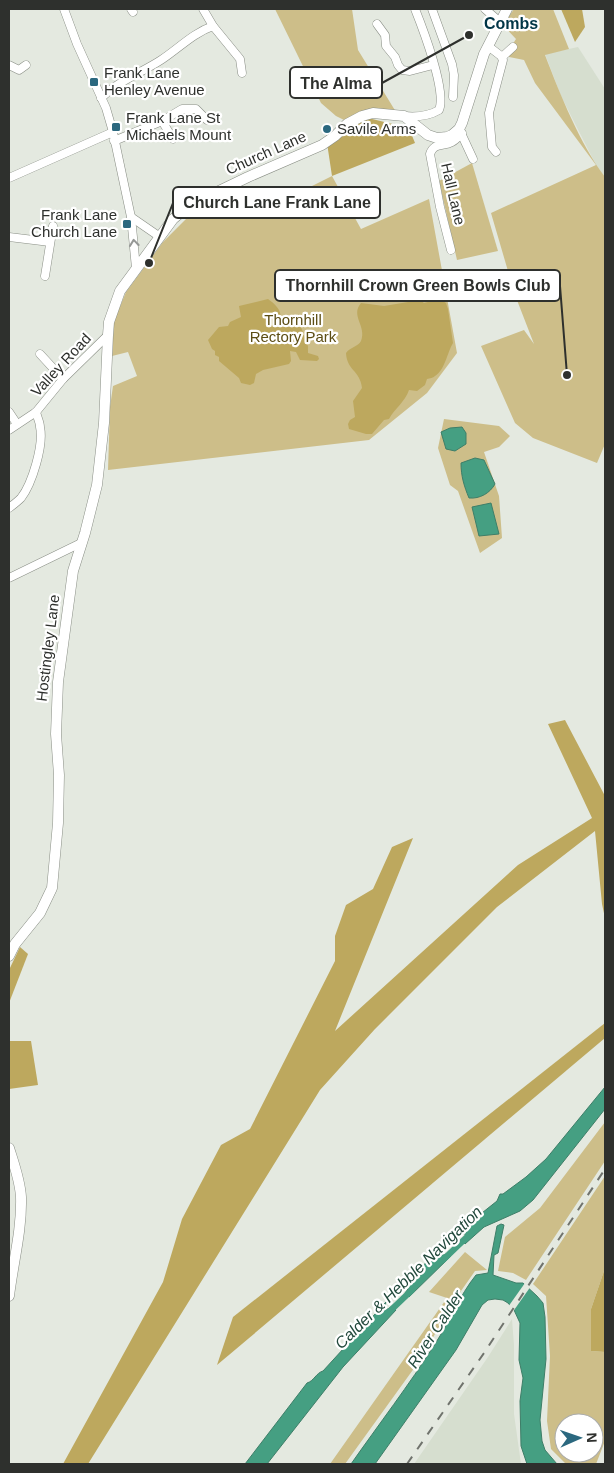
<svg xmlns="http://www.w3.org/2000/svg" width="614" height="1473" font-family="Arial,sans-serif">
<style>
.built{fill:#d6decf}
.green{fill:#cdbe89;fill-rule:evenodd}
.forest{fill:#bda85e}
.water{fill:#459f82;stroke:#3e7e68}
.pier{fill:#e4e9e0}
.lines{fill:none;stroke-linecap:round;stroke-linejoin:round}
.canal{stroke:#459f82;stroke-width:6}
.minor-casing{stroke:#898e85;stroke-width:9}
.major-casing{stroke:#898e85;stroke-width:11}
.minor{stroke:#fff;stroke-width:8}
.major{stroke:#fff;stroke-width:10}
.rail{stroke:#70736d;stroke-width:2;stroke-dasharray:9 9;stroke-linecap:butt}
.oneway{stroke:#969896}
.poi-dot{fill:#2b687f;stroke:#fff;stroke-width:2}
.labels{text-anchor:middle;stroke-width:4.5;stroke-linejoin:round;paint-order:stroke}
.poi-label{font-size:15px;fill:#2e302d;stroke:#fff;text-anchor:start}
.street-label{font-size:15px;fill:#2e302d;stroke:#fff}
.park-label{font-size:15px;fill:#5c4d14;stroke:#fff}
.neighbourhood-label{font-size:16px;font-weight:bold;fill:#003546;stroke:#fff}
.water-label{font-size:16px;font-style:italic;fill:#21483b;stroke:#fff}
.leader{fill:none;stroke:#2e302d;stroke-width:2}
.callout-dot{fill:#2e302d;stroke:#fff;stroke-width:2}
.callout{fill:#fff;stroke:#2e302d;stroke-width:2}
.callout-label{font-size:16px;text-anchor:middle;font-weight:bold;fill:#2e302d}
</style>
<rect width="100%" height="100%" fill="#e4e9e0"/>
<g class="built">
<path d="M578 47 605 89V177L596 165 561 96 545 54Z"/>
<path d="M512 1319 514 1345V1414L521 1464H414L488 1357Z"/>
</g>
<g class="green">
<path d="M275 9H352L358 50 396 112 346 121 336 116 321 103Z"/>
<path d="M514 9H553L569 49 545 55C560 94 580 144 605 177V444L597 463 533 438 515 423 481 346 524 330 534 344 515 295 491 213 596 165 535 83 524 60 505 56 516 39 503 25Z"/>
<path d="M472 163 498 251 457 260 439 181Z"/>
<path d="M332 176 361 229 429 199 457 353 427 393 369 440 108 470 110 407 113 386 137 376 128 352 112 356 114 321 126 292 163 242 194 211 231 192 246 219Z"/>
<path d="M444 419 499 426 510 436 499 447 484 452 499 496 502 538 480 553 458 491 450 485 438 448Z"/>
<path d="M605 1122V1161L526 1280 513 1273 498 1271 505 1237 540 1208Z"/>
<path d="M605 1176V1268L591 1309V1351L605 1352V1441L596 1464H566L551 1449 547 1421 550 1356 546 1296 533 1284ZM564 1423H594V1453H564Z"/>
<path d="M465 1252 487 1270 475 1271 454 1301 420 1360 345 1464H330L447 1298 429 1292Z"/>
</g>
<g class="forest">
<path d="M561 9H582L585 27 575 42Z"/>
<path d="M368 118 409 128 415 143 332 176 327 143Z"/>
<path d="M268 299C275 304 281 309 281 319H285L290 316 298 319 308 346V353L318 356 319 359 317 361 300 360 296 352 290 351 291 361 289 364 263 370 256 374 254 383 250 385 241 383 239 378 219 361V357L215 355V351L212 349 208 340 219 327 228 326 230 322 241 317 239 306Z"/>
<path d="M439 299 446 303 448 309 453 343C447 353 445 370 435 376 433 378 430 378 427 379L425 385 417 391 409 390C405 402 395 408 389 419L384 420 372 434H366L349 429 348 424 350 420 355 417 353 401 362 388C360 370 347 371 346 353 350 347 358 347 361 341 367 326 350 316 361 303L384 306 420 300 424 303Z"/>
<path d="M565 720 605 796V918L602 904 595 831 497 907 375 1029 320 1090 88 1464H63L163 1282 182 1219 221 1145 250 1129 335 961V936L346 905 373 889 392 847 413 838 335 1031 518 865 592 818 548 724Z"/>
<path d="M20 947 28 954 9 1003V970Z"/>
<path d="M605 1023V1038L217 1365 233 1317Z"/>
<path d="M9 1041H31L38 1085 9 1089Z"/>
<path d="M605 1268V1352L591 1351V1309Z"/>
</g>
<g class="water">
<path d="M462 427 466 433V444L455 451 446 449 441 432 450 428Z"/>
<path d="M475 458 484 460 495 484C490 493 480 499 469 498 464 486 461 476 461 463Z"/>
<path d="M491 503 499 534 479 536 472 507Z"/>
<path d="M605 1087V1109L533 1200 520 1211 484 1227 465 1244 462 1240 466 1236 465 1234 458 1232 497 1201 500 1194H503L526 1177 546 1159Z"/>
<path d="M501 1224 504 1225 498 1253 494 1255 493 1275 516 1283H523L537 1296 543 1303 545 1317 546 1359 540 1420 542 1441 545 1450 557 1464H527L521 1446 520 1401 523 1378 519 1360 520 1323 514 1310 508 1303 503 1300 495 1299 488 1300 482 1305 456 1350 375 1464H351C379 1424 409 1385 435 1344 450 1321 459 1296 476 1275L488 1273 497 1226Z"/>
<path d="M441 1248 440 1253 444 1255 448 1253 451 1256 409 1297 405 1293 408 1289 407 1286 400 1288Z"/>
<path d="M386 1302 384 1309H388L392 1306 396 1310 343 1367 267 1464H245L307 1383C314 1381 316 1373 323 1371Z"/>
</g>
<path class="pier" d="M525 1283 531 1286 512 1313 508 1307Z"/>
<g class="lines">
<g class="canal">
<path d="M443 1260 468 1236"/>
<path d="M389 1312 412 1290"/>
</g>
<g class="minor-casing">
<g id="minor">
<path d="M64 9 77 44 106 108 113 132 131 217 136 268"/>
<path d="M131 9 133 12"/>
<path d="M203 9 213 26"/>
<path d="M432 9 452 64 454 75 453 97"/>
<path d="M485 9 500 22"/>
<path d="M377 24 385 35 386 46 395 57 398 65 402 70 410 71 433 65"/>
<path d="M488 46 501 56 503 60 489 113 492 147 496 152"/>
<path d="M502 57 513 47"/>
<path d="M9 65 19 70 26 65"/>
<path d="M101 98C118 81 141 73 161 60 178 49 193 33 213 26L240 59 242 73"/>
<path d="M404 116C415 117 429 116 439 110 447 92 423 29 415 9"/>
<path d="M162 121 173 139"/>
<path d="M460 131 473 159"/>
<path d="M114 141 162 121 182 109H196L207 120"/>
<path d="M9 178 113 132"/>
<path d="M131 217 160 237"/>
<path d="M9 237 50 242"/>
<path d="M451 250 440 207 430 154C434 142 443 147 452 142 456 140 459 136 462 133"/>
<path d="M45 276 53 226"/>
<path d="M40 354 63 379"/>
<path d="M9 412 17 424"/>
<path d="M9 430 36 412 63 379 108 335"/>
<path d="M9 508C13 505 17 502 21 498 32 484 44 445 40 427 40 422 37 417 36 412"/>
<path d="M9 578 81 543"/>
</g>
</g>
<g class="major-casing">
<g id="major">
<path d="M9 956 15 944 40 913 52 888 58 823 59 775 56 734 58 682 73 571 85 533 97 485 104 423 108 335 109 322 120 291 173 219 190 205 248 177 322 145 335 136 347 124 362 116 373 113 404 116 428 135 437 138 447 137 452 135 459 129 462 123 484 54 507 9"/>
<path d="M9 1148C14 1164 20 1180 21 1197 22 1230 13 1263 9 1296"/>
</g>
</g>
<use href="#minor" class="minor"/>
<use href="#major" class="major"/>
<path class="rail" d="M407 1464 484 1353 605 1169"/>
</g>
<defs><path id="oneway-chevron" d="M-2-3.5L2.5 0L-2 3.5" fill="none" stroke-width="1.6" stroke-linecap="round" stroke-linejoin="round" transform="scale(1.25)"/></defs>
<use class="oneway" href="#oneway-chevron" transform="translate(134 243) rotate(-96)"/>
<g class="poi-dot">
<rect x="89" y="77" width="10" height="10" rx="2.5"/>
<rect x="111" y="122" width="10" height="10" rx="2.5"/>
<circle cx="327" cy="129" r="5"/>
<rect x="122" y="219" width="10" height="10" rx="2.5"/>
</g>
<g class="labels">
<g class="poi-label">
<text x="104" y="78">Frank Lane<tspan x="104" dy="17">Henley Avenue</tspan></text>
<text x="126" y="123">Frank Lane St<tspan x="126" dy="17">Michaels Mount</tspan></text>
<text x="337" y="134">Savile Arms</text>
<text x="117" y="220" text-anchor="end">Frank Lane<tspan x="117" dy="17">Church Lane</tspan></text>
</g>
<g class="street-label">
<text transform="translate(266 153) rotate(-24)" y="5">Church Lane</text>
<text transform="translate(453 194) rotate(77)" y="5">Hall Lane</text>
<text transform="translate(61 365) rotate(-47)" y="5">Valley Road</text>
<text transform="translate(48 648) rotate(-83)" y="5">Hostingley Lane</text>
</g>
<g class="park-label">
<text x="293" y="325">Thornhill<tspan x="293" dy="17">Rectory Park</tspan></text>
</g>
<g class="neighbourhood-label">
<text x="511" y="29">Combs</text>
</g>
<g class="water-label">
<text transform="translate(408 1277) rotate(-44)" y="6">Calder &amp; Hebble Navigation</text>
<text transform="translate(435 1329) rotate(-57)" y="6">River Calder</text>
</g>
</g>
<path class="leader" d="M469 35L382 83M149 263L173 203M567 375L560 286"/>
<g class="callout-dot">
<circle cx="469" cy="35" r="5"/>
<circle cx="149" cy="263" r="5"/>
<circle cx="567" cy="375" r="5"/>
</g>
<g class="callout">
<rect x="290" y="67" width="92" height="31" rx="5"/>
<rect x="173" y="187" width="207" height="31" rx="5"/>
<rect x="275" y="270" width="285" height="31" rx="5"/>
</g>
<g class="callout-label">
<text x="336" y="89">The Alma</text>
<text x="277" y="208">Church Lane Frank Lane</text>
<text x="418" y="291">Thornhill Crown Green Bowls Club</text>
</g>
<rect width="614" height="1473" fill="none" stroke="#2e302d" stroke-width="20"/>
<g transform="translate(579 1438) rotate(88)"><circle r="24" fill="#ffffff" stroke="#abacab"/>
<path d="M0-4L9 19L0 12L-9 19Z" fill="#2b687f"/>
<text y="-8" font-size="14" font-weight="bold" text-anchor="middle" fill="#2e302d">N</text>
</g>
</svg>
